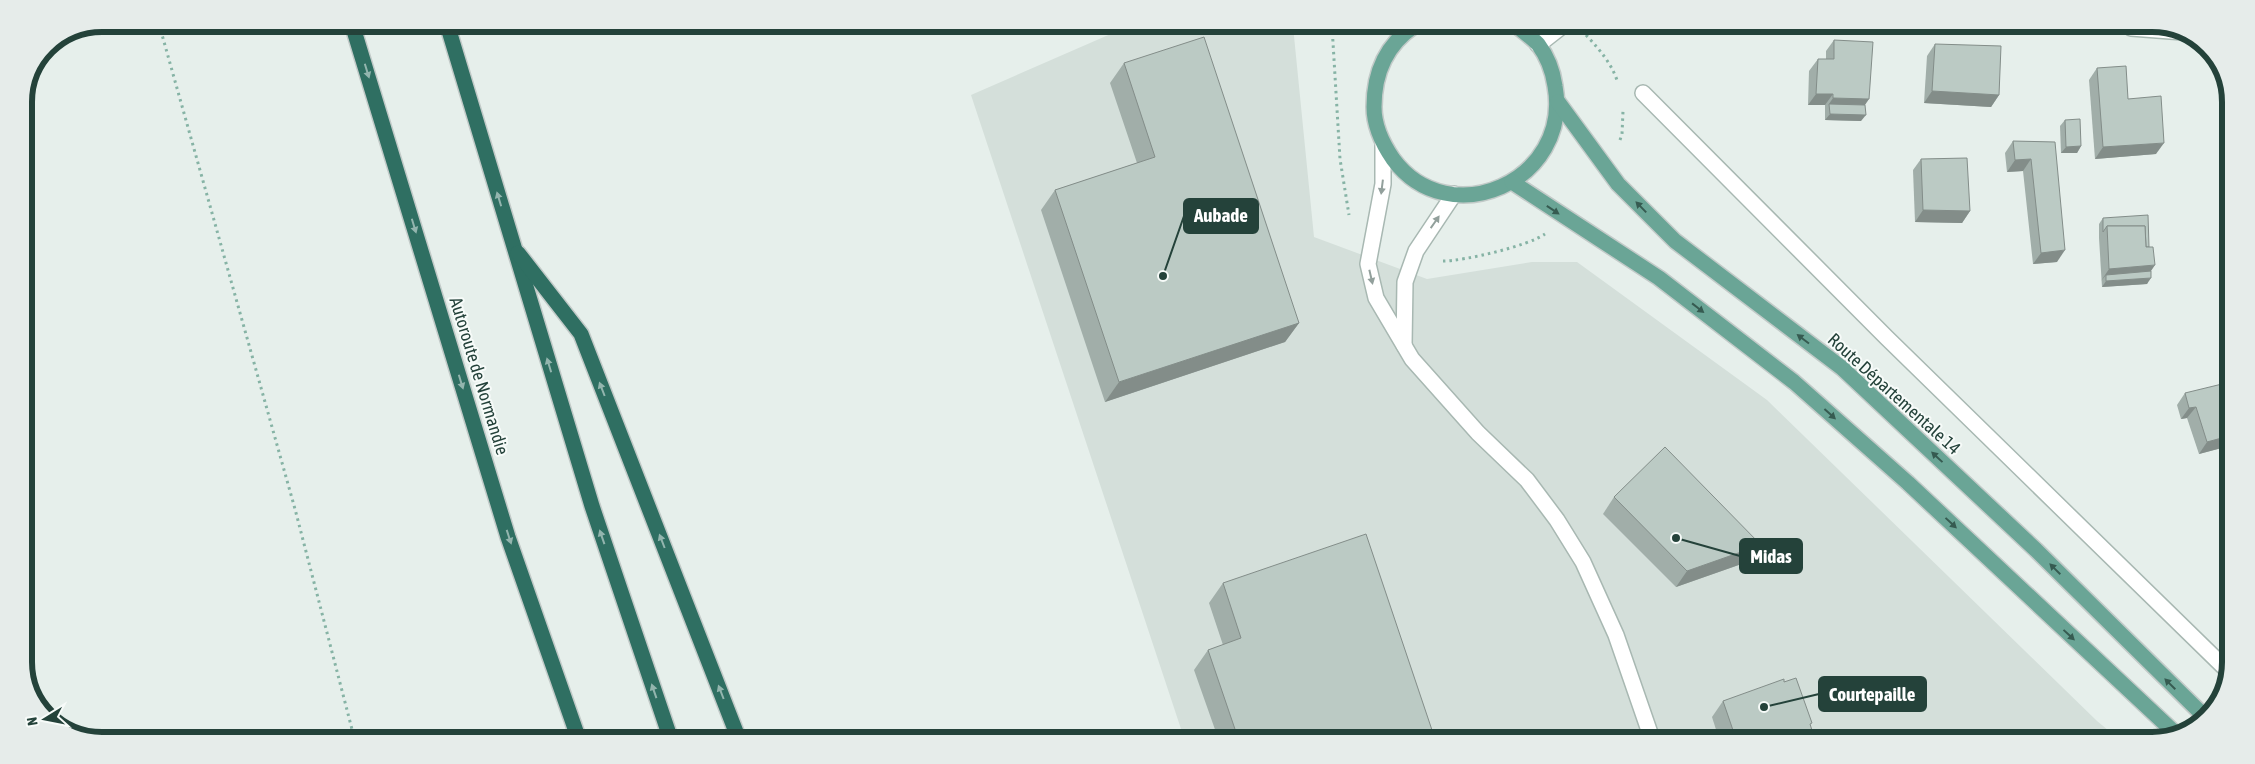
<svg xmlns="http://www.w3.org/2000/svg" width="2255" height="764" font-family="'Asap Condensed',sans-serif">
<style>
.built{fill:#d4dfda}
.lines{fill:none;stroke-linecap:round;stroke-linejoin:round}
.minor-casing{stroke:#a8b8b2;stroke-width:18}
.major-casing{stroke:#c2cac8;stroke-width:18}
.highway-casing{stroke:#c2cac8;stroke-width:18}
.path{stroke:#86b3a5;stroke-width:3;stroke-dasharray:2.5 4;stroke-linecap:butt}
.minor{stroke:#fff;stroke-width:15}
.major{stroke:#6aa596;stroke-width:15}
.highway{stroke:#2f6f62;stroke-width:15}
.wall{fill:#a1aea9}
.shaded-wall{fill:#838d89}
.building{fill:#bbcac4;stroke:#838d89}
.oneway{fill:#93b5ae}
.oneway2{fill:#92a09c}
.oneway3{fill:#365b51}
.labels{text-anchor:middle;stroke-width:4;stroke-linejoin:round;paint-order:stroke}
.street-label{font-size:18px;fill:#24423a;stroke:#f7fbf9}
.rim{fill:none;stroke:#24423a;stroke-width:6}
.leader{fill:none;stroke:#24423a;stroke-width:2}
.callout-dot{fill:#24423a;stroke:#f7fbf9;stroke-width:2}
.callout{fill:#24423a;stroke:#24423a;stroke-width:2}
.callout-label{font-size:19px;text-anchor:middle;font-weight:bold;fill:#fff}
</style>
<rect width="100%" height="100%" fill="#e6efeb"/>
<path class="built" d="M1129 26H1293L1314 237 1427 279 1532 262H1577L1767 400 2097 721 2120 740 1184 738 971 95Z"/>
<g class="lines">
<g class="minor-casing">
<g id="minor">
<path d="M2131 28 2183 32"/>
<path d="M1538 45 1561 27"/>
<path d="M1643 93 1887 338 2227 670"/>
<path d="M1383 144V184L1368 264 1376 298 1412 359 1478 433 1527 480 1557 520 1583 562 1616 635 1652 739"/>
<path d="M1404 345 1405 282 1416 251 1454 194"/>
</g>
</g>
<g class="major-casing">
<g id="major">
<path d="M1414 26C1386 45 1374 74 1374 107 1374 126 1382 143 1393 159 1449 235 1572 181 1555 86 1553 72 1547 56 1538 44 1532 38 1524 32 1518 27"/>
<path d="M1558 102 1618 184 1675 241 1842 368 2036 550 2205 717"/>
<path d="M1512 182 1659 278 1794 382 1908 483 2175 733"/>
</g>
</g>
<g class="highway-casing">
<g id="highway">
<path d="M352 24 508 537 578 737"/>
<path d="M447 24 592 506 670 737"/>
<path d="M518 253 581 334 738 737"/>
</g>
</g>
<g class="path">
<path d="M159 24 295 509 354 737"/>
<path d="M1332 26 1340 159 1349 215"/>
<path d="M1586 35C1600 50 1612 64 1618 83"/>
<path d="M1620 140 1622 134 1623 111"/>
<path d="M1443 261C1464 261 1528 246 1545 234"/>
</g>
<use href="#minor" class="minor"/>
<use href="#major" class="major"/>
<use href="#highway" class="highway"/>
</g>
<g class="wall">
<path d="M1834 40 1865 105 1861 121 1825 120V105H1808L1809 71 1818 59H1826V51Z"/>
<path d="M1935 44 1999 95 1991 107 1924 103 1927 56Z"/>
<path d="M1124 63 1299 323 1285 342 1105 402 1041 210 1055 190 1137 163 1110 83Z"/>
<path d="M2097 68 2128 99 2156 154 2095 159 2089 80Z"/>
<path d="M2065 120 2081 146 2077 153H2061L2060 126Z"/>
<path d="M2013 141 2055 142 2057 262 2033 264 2023 171 2007 172 2005 153Z"/>
<path d="M1921 159 1970 211 1962 223 1915 222 1913 170Z"/>
<path d="M2103 218 2149 247 2151 271 2147 284 2102 287 2099 238V224Z"/>
<path d="M2185 393 2229 446 2199 454 2187 418 2181 419 2177 405Z"/>
<path d="M1614 497 1750 561 1676 587 1603 514Z"/>
<path d="M2228 509V534L2222 518Z"/>
<path d="M1223 583 1435 739 1218 738 1194 670 1208 650 1223 645 1209 603Z"/>
<path d="M1784 682 1815 740 1719 739 1712 717 1723 701Z"/>
</g>
<g class="shaded-wall">
<path d="M1932 91 1999 95 1991 107 1924 103Z"/>
<path d="M1816 94H1833L1825 105H1808Z"/>
<path d="M1833 98 1869 99 1861 111 1829 104Z"/>
<path d="M1830 114 1866 115 1861 121 1825 120Z"/>
<path d="M2164 143 2156 154 2095 159 2103 147Z"/>
<path d="M2081 146 2077 153H2061L2066 147Z"/>
<path d="M2031 159 2023 171 2007 172 2015 160Z"/>
<path d="M1923 210 1970 211 1962 223 1915 222Z"/>
<path d="M2065 250 2057 262 2033 264 2041 253Z"/>
<path d="M2155 265 2147 277 2106 275 2101 281 2109 269Z"/>
<path d="M2151 278 2147 284 2102 287 2106 281Z"/>
<path d="M1299 323 1285 342 1105 402 1119 382Z"/>
<path d="M2196 407 2187 418 2181 419 2189 408Z"/>
<path d="M2229 436V446L2199 454 2207 442Z"/>
<path d="M1761 545 1750 561 1676 587 1687 571Z"/>
</g>
<g class="building">
<path d="M1204 37 1299 323 1119 382 1055 190 1155 157 1124 63Z"/>
<path d="M1834 40 1873 42 1869 99 1833 98V94H1816L1818 59H1834Z"/>
<path d="M1935 44 2001 46 1999 95 1932 91Z"/>
<path d="M2126 66 2128 99 2161 96 2164 143 2103 147 2097 68Z"/>
<path d="M1829 104 1865 105 1866 115 1830 114Z"/>
<path d="M2080 119 2081 146 2066 147 2065 120Z"/>
<path d="M2013 141 2055 142 2065 250 2041 253 2031 159 2015 160Z"/>
<path d="M1967 158 1970 211 1923 210 1921 159Z"/>
<path d="M2148 215 2149 247H2146L2145 226H2107L2103 232V218Z"/>
<path d="M2107 226H2145L2146 247H2153L2155 265 2109 269Z"/>
<path d="M2151 271V278L2106 281V275Z"/>
<path d="M2222 384 2226 399 2229 398V436L2207 442 2196 407 2189 408 2185 393Z"/>
<path d="M1665 447 1761 545 1687 571 1614 497Z"/>
<path d="M1366 534 1435 739 1238 738 1208 650 1241 638 1223 583Z"/>
<path d="M1796 678 1812 723 1810 724 1815 740 1736 739 1723 701 1784 679V682Z"/>
</g>
<defs><path id="oneway-solid" d="M-6-.8H1V-3.2L6.5 0L1 3.2V.8H-6Z" transform="scale(1.25)"/></defs>
<g class="oneway">
<use href="#oneway-solid" transform="translate(367 71) rotate(73)"/>
<use href="#oneway-solid" transform="translate(499 199) rotate(-107)"/>
<use href="#oneway-solid" transform="translate(414 226) rotate(73)"/>
<use href="#oneway-solid" transform="translate(549 365) rotate(-107)"/>
<use href="#oneway-solid" transform="translate(461 382) rotate(73)"/>
<use href="#oneway-solid" transform="translate(602 389) rotate(-111)"/>
<use href="#oneway-solid" transform="translate(509 537) rotate(72)"/>
<use href="#oneway-solid" transform="translate(602 537) rotate(-109)"/>
<use href="#oneway-solid" transform="translate(662 541) rotate(-111)"/>
<use href="#oneway-solid" transform="translate(654 691) rotate(-109)"/>
<use href="#oneway-solid" transform="translate(721 692) rotate(-111)"/>
</g>
<g class="oneway2">
<use href="#oneway-solid" transform="translate(1382 187) rotate(97)"/>
<use href="#oneway-solid" transform="translate(1435 222) rotate(-55)"/>
<use href="#oneway-solid" transform="translate(1371 277) rotate(77)"/>
</g>
<g class="oneway3">
<use href="#oneway-solid" transform="translate(1641 207) rotate(-134)"/>
<use href="#oneway-solid" transform="translate(1553 210) rotate(34)"/>
<use href="#oneway-solid" transform="translate(1698 308) rotate(38)"/>
<use href="#oneway-solid" transform="translate(1803 339) rotate(-143)"/>
<use href="#oneway-solid" transform="translate(1830 414) rotate(42)"/>
<use href="#oneway-solid" transform="translate(1937 457) rotate(-137)"/>
<use href="#oneway-solid" transform="translate(1951 523) rotate(43)"/>
<use href="#oneway-solid" transform="translate(2055 569) rotate(-135)"/>
<use href="#oneway-solid" transform="translate(2069 635) rotate(43)"/>
<use href="#oneway-solid" transform="translate(2170 684) rotate(-135)"/>
</g>
<g class="labels">
<g class="street-label">
<text transform="translate(479 376) rotate(73)" y="6">Autoroute de Normandie</text>
<text transform="translate(1894 394) rotate(42)" y="6">Route Départementale 14</text>
</g>
</g>
<path d="M0 0H2255V764H0ZM102 32H2152A70 70 0 0 1 2222 102V662A70 70 0 0 1 2152 732H102A70 70 0 0 1 32 662V102A70 70 0 0 1 102 32Z" fill="#e6ecea" fill-rule="evenodd"/>
<path class="rim" d="M102 32H2152A70 70 0 0 1 2222 102V662A70 70 0 0 1 2152 732H102A70 70 0 0 1 32 662V102A70 70 0 0 1 102 32Z"/>
<path class="leader" d="M1163 276L1184 216M1676 538L1740 556M1764 707L1819 694"/>
<g class="callout-dot">
<circle cx="1163" cy="276" r="5"/>
<circle cx="1676" cy="538" r="5"/>
<circle cx="1764" cy="707" r="5"/>
</g>
<g class="callout">
<rect x="1184" y="199" width="74" height="34" rx="5"/>
<rect x="1740" y="539" width="62" height="34" rx="5"/>
<rect x="1819" y="677" width="107" height="34" rx="5"/>
</g>
<g class="callout-label">
<text x="1221" y="222">Aubade</text>
<text x="1771" y="563">Midas</text>
<text x="1872" y="701">Courtepaille</text>
</g>
<g transform="translate(45 719) rotate(260)" stroke="#f7fbf9" stroke-width="4" paint-order="stroke">
<path d="M0-4L9 19L0 12L-9 19Z" fill="#24423a"/>
<text y="-8" font-size="14" font-weight="bold" text-anchor="middle" fill="#24423a">N</text>
</g>
</svg>
